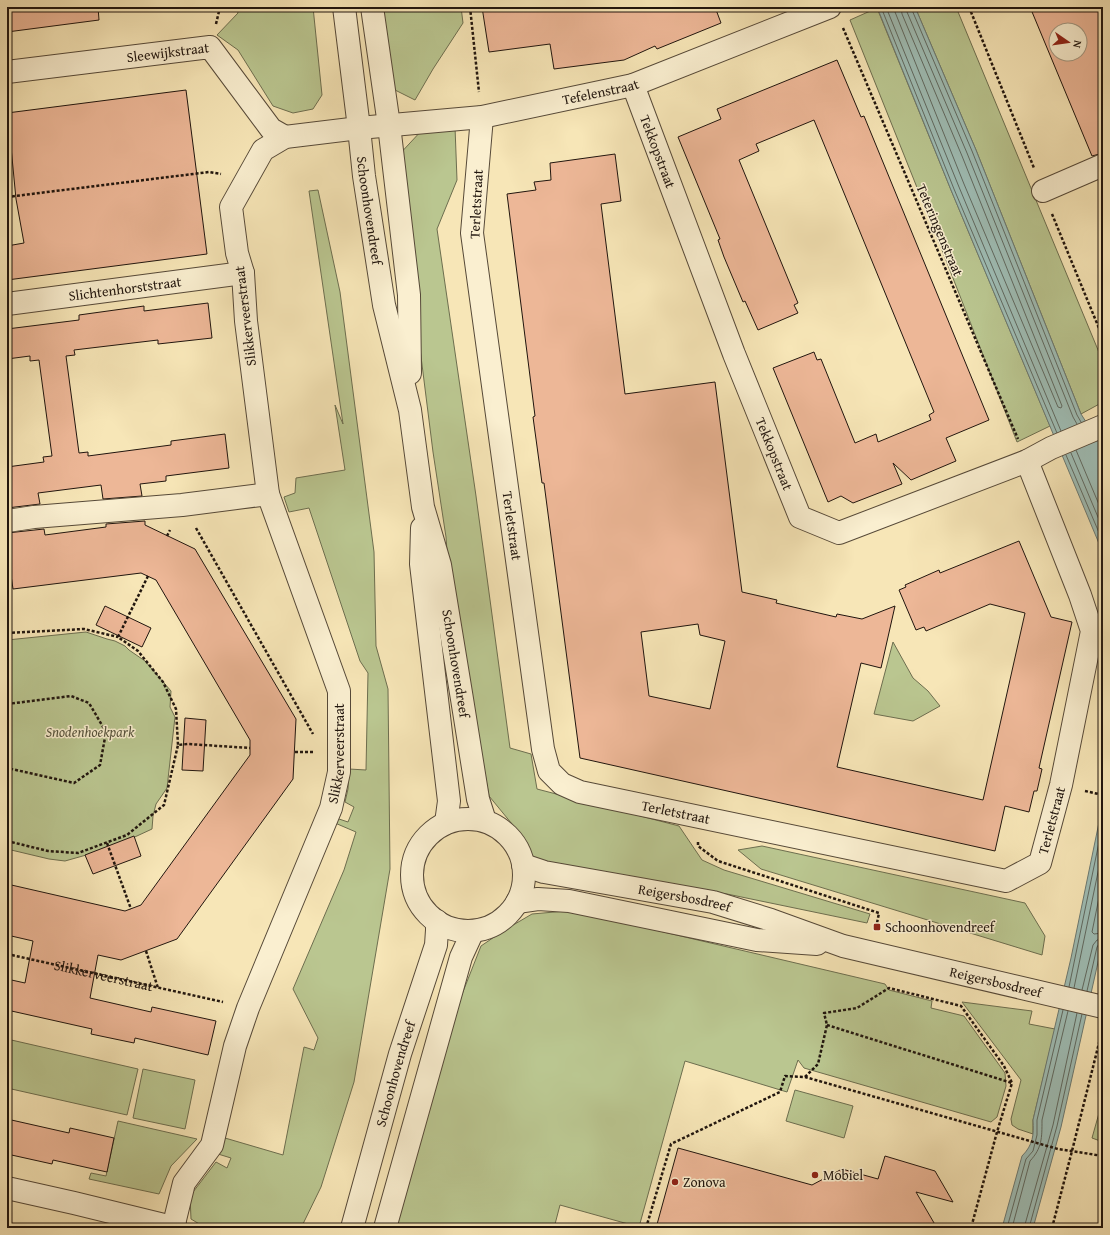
<svg xmlns="http://www.w3.org/2000/svg" width="1110" height="1235" font-family="'Gentium Book Plus',serif">
<style>
.green{fill:#bac690;stroke:#6d6e4f}
.water{fill:#9fbeb6;stroke:#6c7a73}
.lines{fill:none;stroke-linecap:round;stroke-linejoin:round}
.shore{stroke:#606a62;stroke-width:1}
.building{fill:#edb797;stroke:#20150e;fill-rule:evenodd}
.minor-casing{stroke:#564938;stroke-width:24}
.path{stroke:#20150e;stroke-width:2.5;stroke-dasharray:3 2;stroke-linecap:butt}
.minor{stroke:#faefd0;stroke-width:22}
.poi-dot{fill:#8f2418;stroke:#faefd0;stroke-width:1.5}
.labels{text-anchor:middle;stroke-width:3;stroke-linejoin:round;paint-order:stroke}
.street-label{font-size:14px;fill:#20150e;stroke:#faefd0}
.park-label{font-size:14px;font-style:italic;fill:#56533c;stroke:#faefd0}
.poi-label{font-size:14px;fill:#20150e;stroke:#faefd0;text-anchor:start}
</style>
<rect width="100%" height="100%" fill="#f7e6b7"/>
<filter id="stains"><feTurbulence type="fractalNoise" baseFrequency=".005" numOctaves="4"/><feColorMatrix values="0 0 0 0 .2 0 0 0 0 .09 0 0 0 0 .02 0 0 0 .5 -.17"/></filter>
<radialGradient id="worn" r=".72"><stop offset=".6" stop-color="#630" stop-opacity="0"/><stop offset="1" stop-color="#630" stop-opacity=".3"/></radialGradient>
<g class="green">
<path d="M237 7H313L322 95 313 109 293 113 273 106 238 50 217 35 238 13Z"/>
<path d="M381 7H461L463 23 433 69 415 100 391 88Z"/>
<path d="M915 7H956L1103 362V402L1081 414 976 150Z"/>
<path d="M877 8 951 190 1050 426 1017 442 942 250 850 20Z"/>
<path d="M455 127 457 180 437 229 476 496 510 748 531 754 537 789 679 826 702 860 724 870 870 914 867 923 727 894 538 865 512 824 489 796 449 579 446 537 433 452 396 158 423 129Z"/>
<path d="M318 190 340 292 374 552 376 646 388 689 390 869 354 1082 321 1187 301 1228H206L191 1219 190 1196 216 1162 227 1168 231 1158 218 1154 225 1138 283 1155 304 1047 314 1050 318 1038 293 989 344 870 356 832 335 823 336 818 348 822 354 807 345 802 348 789 349 769 366 770 368 673 360 661 309 508 289 512 284 497 295 493 296 478 345 470 335 405 343 424 309 191Z"/>
<path d="M86 632 107 639 115 641 125 646 129 650 145 661 171 691 170 707 175 717 167 788 156 804 153 816 152 829 111 848 65 861 49 859 7 849V640Z"/>
<path d="M893 642 913 678 928 691 940 706 913 721 874 714Z"/>
<path d="M762 846 1025 903 1045 936 1042 955 761 869 738 850Z"/>
<path d="M566 911 634 925 885 984 889 990 932 1001 931 1008 964 1016 1005 1073 1006 1086 997 1117 991 1122 804 1068 798 1060 787 1092 685 1061 639 1227 560 1205 554 1228H394L444 1040 481 946 503 931 532 914Z"/>
<path d="M962 1002 1032 1011 1029 1024 1055 1029 1033 1120V1134L1018 1129 1012 1125 1011 1119 1021 1080Z"/>
<path d="M7 1039 138 1069 127 1115 7 1088Z"/>
<path d="M143 1069 195 1080 185 1129 133 1118Z"/>
<path d="M795 1090 853 1106 844 1138 786 1121Z"/>
<path d="M1103 1099V1142L1092 1138Z"/>
<path d="M118 1121 197 1139 171 1166 159 1194 89 1179 91 1173 106 1176Z"/>
</g>
<g class="water">
<path d="M877 7H915L976 150 1081 414 1100 444 1103 453V553L951 190Z"/>
<path d="M1103 803V940L1061 1127 1033 1228H1002L1022 1156C1033 1145 1034 1135 1033 1120L1071 958Z"/>
</g>
<g class="lines">
<g class="shore">
<path d="M881 7 954 189 1057 433"/>
<path d="M886 7 959 187 1061 431"/>
<path d="M893 7 964 184 1058 407 1061 408 1062 406 962 156 902 14 901 7"/>
<path d="M907 7V12L967 153 1073 417 1077 424"/>
<path d="M912 7V10L972 151 1077 415 1081 422"/>
<path d="M1076 450 1103 514"/>
<path d="M1071 453 1103 529"/>
<path d="M1066 455 1103 542"/>
<path d="M1103 878 1092 932 1094 934 1103 933"/>
<path d="M1069 987 1103 823"/>
<path d="M1074 988 1103 848"/>
<path d="M1082 990 1093 945 1097 940 1103 939"/>
<path d="M1087 991 1097 947 1099 944H1103"/>
<path d="M1007 1228 1026 1159 1033 1151 1037 1135V1120L1063 1010"/>
<path d="M1012 1228 1030 1161C1042 1148 1042 1138 1042 1120L1068 1011"/>
<path d="M1024 1228 1053 1125 1077 1013"/>
<path d="M1029 1228 1057 1126 1082 1014"/>
</g>
</g>
<g class="building">
<path d="M7 7H98L99 20 7 32Z"/>
<path d="M482 7H715L721 23 657 49 655 46 624 60 554 69 550 44 489 52Z"/>
<path d="M1030 7H1103V153L1092 156ZM1056 30H1080V54H1056Z"/>
<path d="M837 60 861 117 864 116 989 420 946 438 956 461 911 480 893 463 902 484 853 503 841 496 828 502 773 368 814 352 817 360 821 359 855 443 876 434 878 442 931 420 929 415 934 412 814 120 756 144 759 151 739 160 798 303 794 305 798 313 758 330 745 301 743 302 724 257 718 240 720 239 678 137 721 119 717 109Z"/>
<path d="M186 90 207 254 7 280V246L24 243 16 199 11 147 7 148V113Z"/>
<path d="M615 154 621 201 601 204 625 394 715 382 742 592 777 600 776 603 836 617 837 614 862 619 895 606 881 668 861 663 837 767 983 800 1025 613 990 604 926 631 924 627 916 630 899 590 906 587 905 585 939 570 940 573 1019 541 1051 617 1072 622 1039 768 1042 769 1037 791H1034L1029 812 1005 806 995 851 580 758 544 483H542L533 417 535 416 507 194 536 190 534 182 551 180 550 163ZM698 624 700 635 725 641 710 709 649 696 641 632Z"/>
<path d="M208 303 212 338 158 344V340L74 350 75 355 66 356 79 453 88 452V456L171 445V441L225 434 229 468 166 476V481L140 484 142 496 103 499 101 485 38 493 40 504 7 508V467L44 462 43 457 52 456 39 360 30 361V356L7 359V329L79 320V315L144 306V311Z"/>
<path d="M145 521V525L195 549 296 719 293 779 177 939 121 960 98 955 90 998 151 1012 152 1007 216 1021 208 1055 135 1038 134 1043 91 1034 92 1029 7 1010V979L25 983 33 941 7 935V884L125 911 141 905 250 755V740L156 580 141 573 13 589 11 575H7V533L44 529 45 535 106 527V524Z"/>
<path d="M105 606 151 628 142 647 96 625Z"/>
<path d="M185 718 206 720 203 771 182 770Z"/>
<path d="M134 836 141 856 93 874 85 855Z"/>
<path d="M7 1119 69 1133 70 1128 114 1138 107 1172 53 1160 52 1164 7 1154Z"/>
<path d="M678 1148 812 1185 842 1169 878 1179 885 1156 935 1171 953 1202 916 1192 937 1228H656Z"/>
</g>
<g class="lines">
<g class="minor-casing">
<g id="minor">
<path id="s2" d="M344 7 359 128 364 176 384 305 410 410 423 507 440 565 462 699 478 799 485 821"/>
<path d="M372 7 389 125 409 295 410 373"/>
<path id="s3" d="M7 72 210 47 271 129 285 137"/>
<path id="s4" d="M633 85 734 354 800 517 839 533 1027 461 1051 448 1103 426"/>
<path id="s5" d="M482 117 472 233 543 749 549 771 562 784 580 792 1006 881 1040 863 1061 785 1092 631 1080 595 1027 461"/>
<path d="M1043 191 1103 165"/>
<path id="s6" d="M7 304 243 273"/>
<path d="M7 521 34 517 182 505 268 494"/>
<path d="M422 528 421 564 449 801 446 823"/>
<circle cx="468" cy="875" r="56"/>
<path id="s7" d="M523 865 544 872 640 889 713 902 771 920 843 946 1103 1007"/>
<path d="M517 902 538 899 569 901 757 940 817 944"/>
<path d="M7 1188 74 1203 176 1228"/>
<path id="s8" d="M173 1228 184 1183 212 1145 235 1046 248 1008 331 808 339 772V691L268 494 246 321 243 273 237 253 231 207 263 150 285 137 359 128 482 117 633 85 830 7"/>
<path id="s9" d="M352 1228 400 1054 436 945 437 930V921"/>
<path d="M385 1228 461 957 473 931"/>
</g>
</g>
<g class="path">
<path d="M470 7 479 92"/>
<path d="M969 7 1034 168"/>
<path d="M216 24 220 7"/>
<path d="M843 28 1018 439"/>
<path d="M7 197 209 172 221 174"/>
<path d="M1052 214 1103 338"/>
<path d="M196 528 313 734"/>
<path d="M167 536 170 530"/>
<path d="M148 576 118 637 138 651 163 682 176 709 178 745"/>
<path d="M7 633 84 629 118 637"/>
<path d="M7 704 71 696 89 703 106 732 100 765 74 783 7 768"/>
<path d="M295 752H314"/>
<path d="M1085 791 1103 795"/>
<path d="M7 841 48 851 78 853 127 835 164 805 178 745 188 744 250 748"/>
<path d="M698 842V846L718 861 879 913 876 928H877"/>
<path d="M107 843 131 909"/>
<path d="M146 951 158 988"/>
<path id="s1" d="M7 954 223 1002"/>
<path d="M827 1025 1012 1083"/>
<path d="M805 1077 818 1064 827 1025 824 1013 857 1008 889 988 961 1006 1004 1066 1012 1083 997 1132 971 1228"/>
<path d="M646 1228 671 1144 780 1092 785 1076 805 1077 1058 1149 1103 1156"/>
<path d="M1052 1228 1072 1151 1102 1031"/>
</g>
<use href="#minor" class="minor"/>
</g>
<g class="poi-dot">
<rect x="873" y="923" width="8" height="8" rx="2"/>
<circle cx="815" cy="1175" r="4"/>
<circle cx="675" cy="1182" r="4"/>
</g>
<g class="labels">
<g class="street-label">
<text dy="5" stroke="none"><textPath href="#s3" startOffset="162">Sleewijkstraat</textPath></text>
<text dy="5" stroke="none"><textPath href="#s8" startOffset="1479">Tefelenstraat</textPath></text>
<text dy="5" stroke="none"><textPath href="#s4" startOffset="71">Tekkopstraat</textPath></text>
<text transform="translate(476 204) rotate(-87)" y="5">Terletstraat</text>
<text dy="5" stroke="none"><textPath href="#s2" startOffset="205">Schoonhovendreef</textPath></text>
<text transform="translate(940 230) rotate(67)" y="5">Teteringenstraat</text>
<text dy="5" stroke="none"><textPath href="#s6" startOffset="119">Slichtenhorststraat</textPath></text>
<text transform="translate(245 316) rotate(-97)" y="5">Slikkerveerstraat</text>
<text dy="5" stroke="none"><textPath href="#s4" startOffset="395">Tekkopstraat</textPath></text>
<text dy="5" stroke="none"><textPath href="#s5" startOffset="412">Terletstraat</textPath></text>
<text dy="5" stroke="none"><textPath href="#s2" startOffset="667">Schoonhovendreef</textPath></text>
<text dy="5" stroke="none"><textPath href="#s8" startOffset="507">Slikkerveerstraat</textPath></text>
<text dy="5" stroke="none"><textPath href="#s5" startOffset="796">Terletstraat</textPath></text>
<text dy="5" stroke="none"><textPath href="#s5" startOffset="1216">Terletstraat</textPath></text>
<text dy="5" stroke="none"><textPath href="#s7" startOffset="165">Reigersbosdreef</textPath></text>
<text dy="5" stroke="none"><textPath href="#s1" startOffset="99">Slikkerveerstraat</textPath></text>
<text dy="5" stroke="none"><textPath href="#s7" startOffset="488">Reigersbosdreef</textPath></text>
<text dy="5" stroke="none"><textPath href="#s9" startOffset="160">Schoonhovendreef</textPath></text>
</g>
<g class="park-label">
<text x="90" y="737">Snodenhoekpark</text>
</g>
<g class="poi-label">
<text x="885" y="932">Schoonhovendreef</text>
<text x="823" y="1180">Mobiel</text>
<text x="683" y="1187">Zonova</text>
</g>
</g>
<rect width="1110" height="1235" fill="none" stroke="#f7e6b7" stroke-width="24"/>
<rect x="8" y="8" width="1094" height="1219" fill="none" stroke="#20150e" stroke-width="2"/>
<rect x="12" y="12" width="1086" height="1211" fill="none" stroke="#20150e"/>
<g transform="translate(1068 42) rotate(103)"><circle r="19" fill="#faefd0" stroke="#a39882"/>
<path d="M0-3L7 15L0 10L-7 15Z" fill="#8f2418"/>
<text y="-6" font-size="11" font-weight="bold" text-anchor="middle" fill="#20150e">N</text>
</g>
<rect width="100%" height="100%" filter="url(#stains)"/>
<rect width="100%" height="100%" fill="url(#worn)"/>
</svg>
